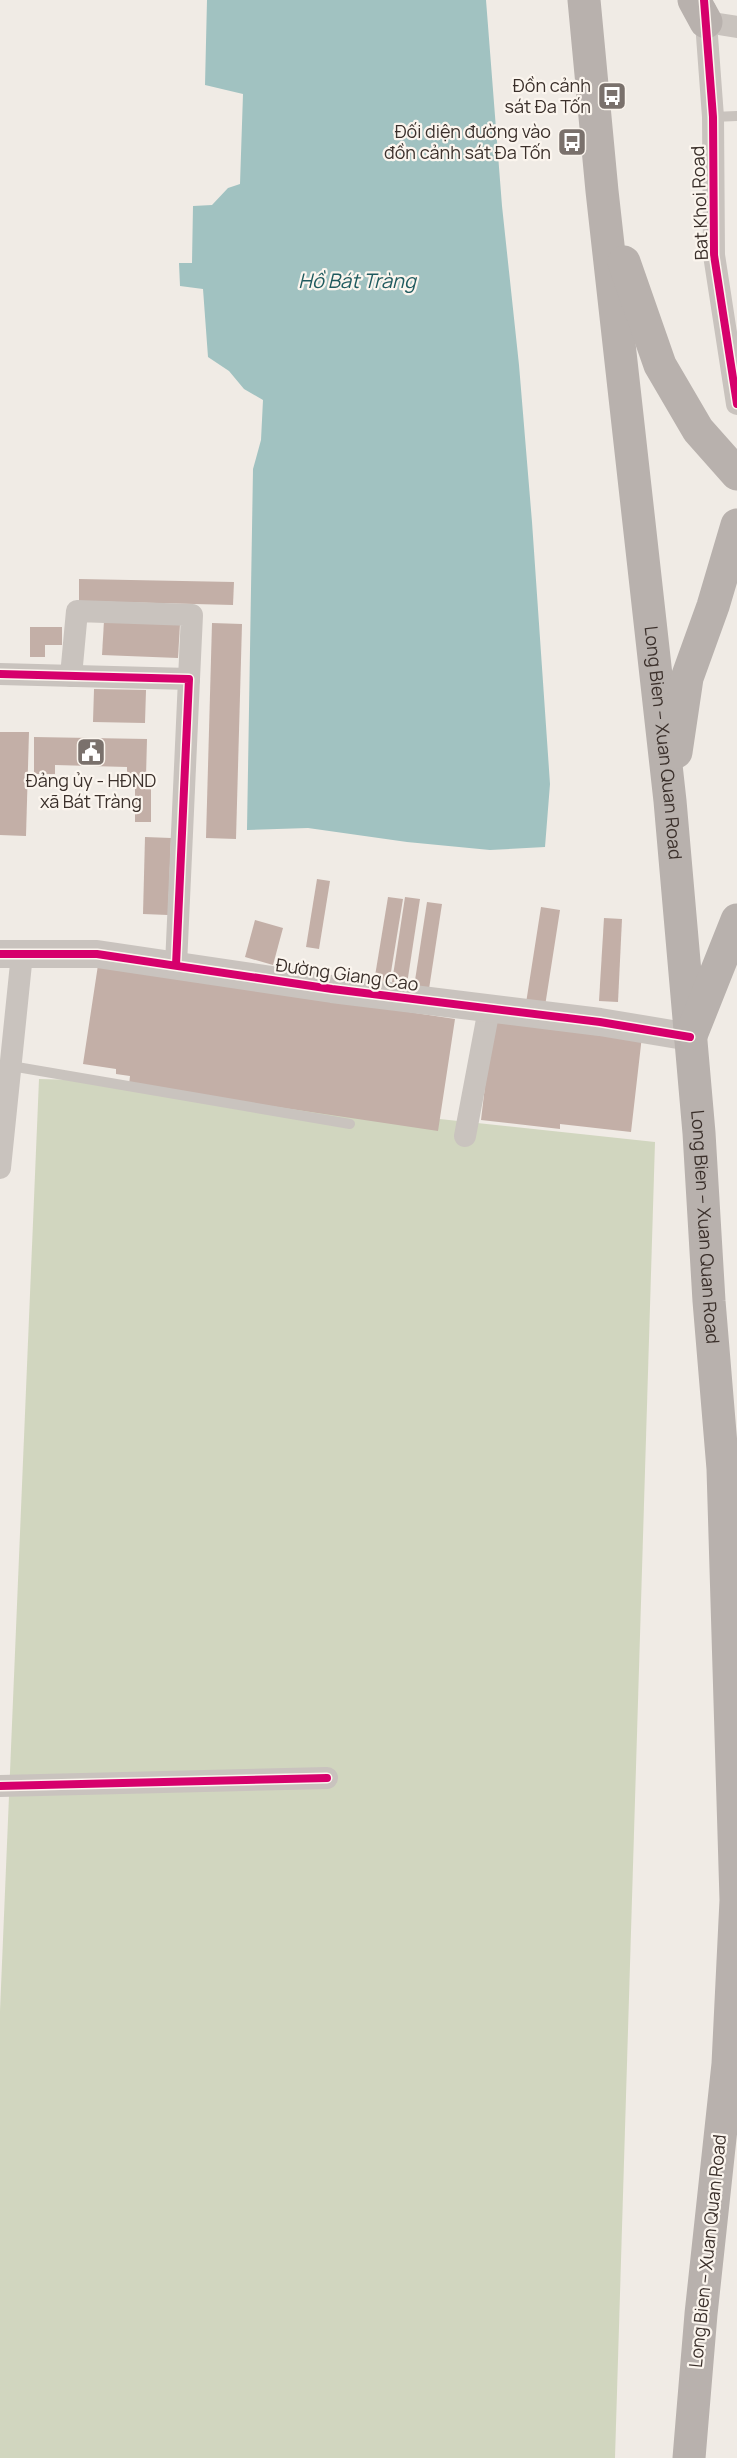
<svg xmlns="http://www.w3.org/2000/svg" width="737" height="2458" font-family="Manrope,sans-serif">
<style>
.green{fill:#d1d6bf}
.water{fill:#a1c2c1}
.building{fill:#c3afa7}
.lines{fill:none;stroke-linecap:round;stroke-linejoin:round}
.service{stroke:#c9c3be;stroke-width:10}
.minor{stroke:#c9c3be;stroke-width:22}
.tertiary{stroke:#c9c3be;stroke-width:28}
.primary{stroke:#b8b1ad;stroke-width:33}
.cycleway-casing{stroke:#fbf5ee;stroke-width:11}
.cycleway{stroke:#d6006c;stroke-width:8}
.labels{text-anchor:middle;stroke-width:4.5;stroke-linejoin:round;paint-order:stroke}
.poi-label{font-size:18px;fill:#3b302b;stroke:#fbf5ee;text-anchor:end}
.street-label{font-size:18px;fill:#3b302b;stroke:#fbf5ee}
.water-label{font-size:20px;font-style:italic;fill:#1f5a5e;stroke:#fbf5ee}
</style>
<rect width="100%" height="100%" fill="#f0ebe5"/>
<path class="green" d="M39 1079 75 1080 655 1142 615 2458H0V2011Z"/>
<path class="water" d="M207 0H486L502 206 519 365 532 522 550 784 545 847 490 850 407 842 308 828 247 830 253 469 261 440 263 400 244 389 229 371 208 357 203 289 180 286 179 263H192L193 206 212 205 228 188 240 184 243 94 205 85Z"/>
<g class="building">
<path d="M79 579 234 582 233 605 79 601Z"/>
<path d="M104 621 180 624 178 658 102 655Z"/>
<path d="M212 623 242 624 236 839 206 838Z"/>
<path d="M30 627H62V645H45V657H30Z"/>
<path d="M94 689 146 690 145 723 93 722Z"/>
<path d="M0 732H29L26 836 0 835Z"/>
<path d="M34 737 147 739 146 777H127V767L55 765V774H34Z"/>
<rect x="135" y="783" width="16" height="39"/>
<path d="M145 837 171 838 168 915 143 914Z"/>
<path d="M317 879 330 881 319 949 306 947Z"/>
<path d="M388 897 403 899 389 984 374 982Z"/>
<path d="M405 897 420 899 407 984 392 982Z"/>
<path d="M427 902 442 904 429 989 414 987Z"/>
<path d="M541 907 560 910 545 1006 526 1003Z"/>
<path d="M604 918 622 919 618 1002 599 1001Z"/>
<path d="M255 920 283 928 273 965 245 957Z"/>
<path d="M98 965 455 1019 438 1131 129 1085 130 1076 116 1074V1069L83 1064Z"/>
<path d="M493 1019 642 1036 631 1132 560 1124V1129L481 1120Z"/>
</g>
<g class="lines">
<g class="service">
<path d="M713 117 737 116"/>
<path d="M11 1066 350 1124"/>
</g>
<g class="minor">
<path d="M705 9 713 117 714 255 737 404"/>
<path d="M706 22 737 27"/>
<path d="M0 674 189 679 176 965"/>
<path d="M71 676 77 611 192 615 189 679"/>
<path d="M465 1136 489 1009"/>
<path d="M0 1168 22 954"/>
<path d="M0 1786 327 1778"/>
</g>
<path class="tertiary" d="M0 954H97L332 989 600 1022 690 1037"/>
<g class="primary">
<path id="s1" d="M584 0 602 191 670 801 699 1133 709 1301 723 1469 736 1900 728 2064 701 2314 689 2458"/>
<path d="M694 0 706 22"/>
<path d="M624 262 660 365 698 430 737 474"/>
<path d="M676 752 687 678 713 606 737 525"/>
<path d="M692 1033 737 920"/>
</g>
<g class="cycleway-casing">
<g id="cycleway">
<path d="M704 0 713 117 714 255 737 404"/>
<path d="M0 674 189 679 176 965"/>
<path d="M0 954H97L332 989 600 1022 690 1037"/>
<path d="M0 1786 327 1778"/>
</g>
</g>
<use href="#cycleway" class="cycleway"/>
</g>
<defs>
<g id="bus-square" transform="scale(1.5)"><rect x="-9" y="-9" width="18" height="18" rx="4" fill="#7a716c" stroke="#fbf5ee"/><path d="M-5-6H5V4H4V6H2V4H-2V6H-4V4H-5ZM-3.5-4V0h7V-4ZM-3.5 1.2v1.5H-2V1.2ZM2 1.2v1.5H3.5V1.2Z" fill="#fff"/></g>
<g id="civic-square" transform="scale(1.5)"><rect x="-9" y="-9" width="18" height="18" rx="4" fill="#7a716c" stroke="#fbf5ee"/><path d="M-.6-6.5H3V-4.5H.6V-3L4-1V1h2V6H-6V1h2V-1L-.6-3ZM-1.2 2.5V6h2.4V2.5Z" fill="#fff"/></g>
</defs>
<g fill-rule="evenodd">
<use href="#bus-square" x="612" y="96"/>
<use href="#bus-square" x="572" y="142"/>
<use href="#civic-square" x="91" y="752"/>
</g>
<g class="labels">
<g class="poi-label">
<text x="591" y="92">Đồn cảnh<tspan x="591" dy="21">sát Đa Tốn</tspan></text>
<text x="551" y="138">Đối diện đường vào<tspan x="551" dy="21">đồn cảnh sát Đa Tốn</tspan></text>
<text x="91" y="787" text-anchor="middle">Đảng ủy - HĐND<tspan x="91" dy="21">xã Bát Tràng</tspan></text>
</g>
<g class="street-label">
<text transform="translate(700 203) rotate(-92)" y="6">Bat Khoi Road</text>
<text dy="6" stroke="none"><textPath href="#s1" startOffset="747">Long Bien – Xuan Quan Road</textPath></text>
<text transform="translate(347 975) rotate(8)" y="6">Đường Giang Cao</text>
<text dy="6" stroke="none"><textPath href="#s1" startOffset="1233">Long Bien – Xuan Quan Road</textPath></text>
<text transform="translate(708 2251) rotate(-84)" y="6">Long Bien – Xuan Quan Road</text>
</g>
<g class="water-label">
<text x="357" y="288">Hồ Bát Tràng</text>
</g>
</g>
</svg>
